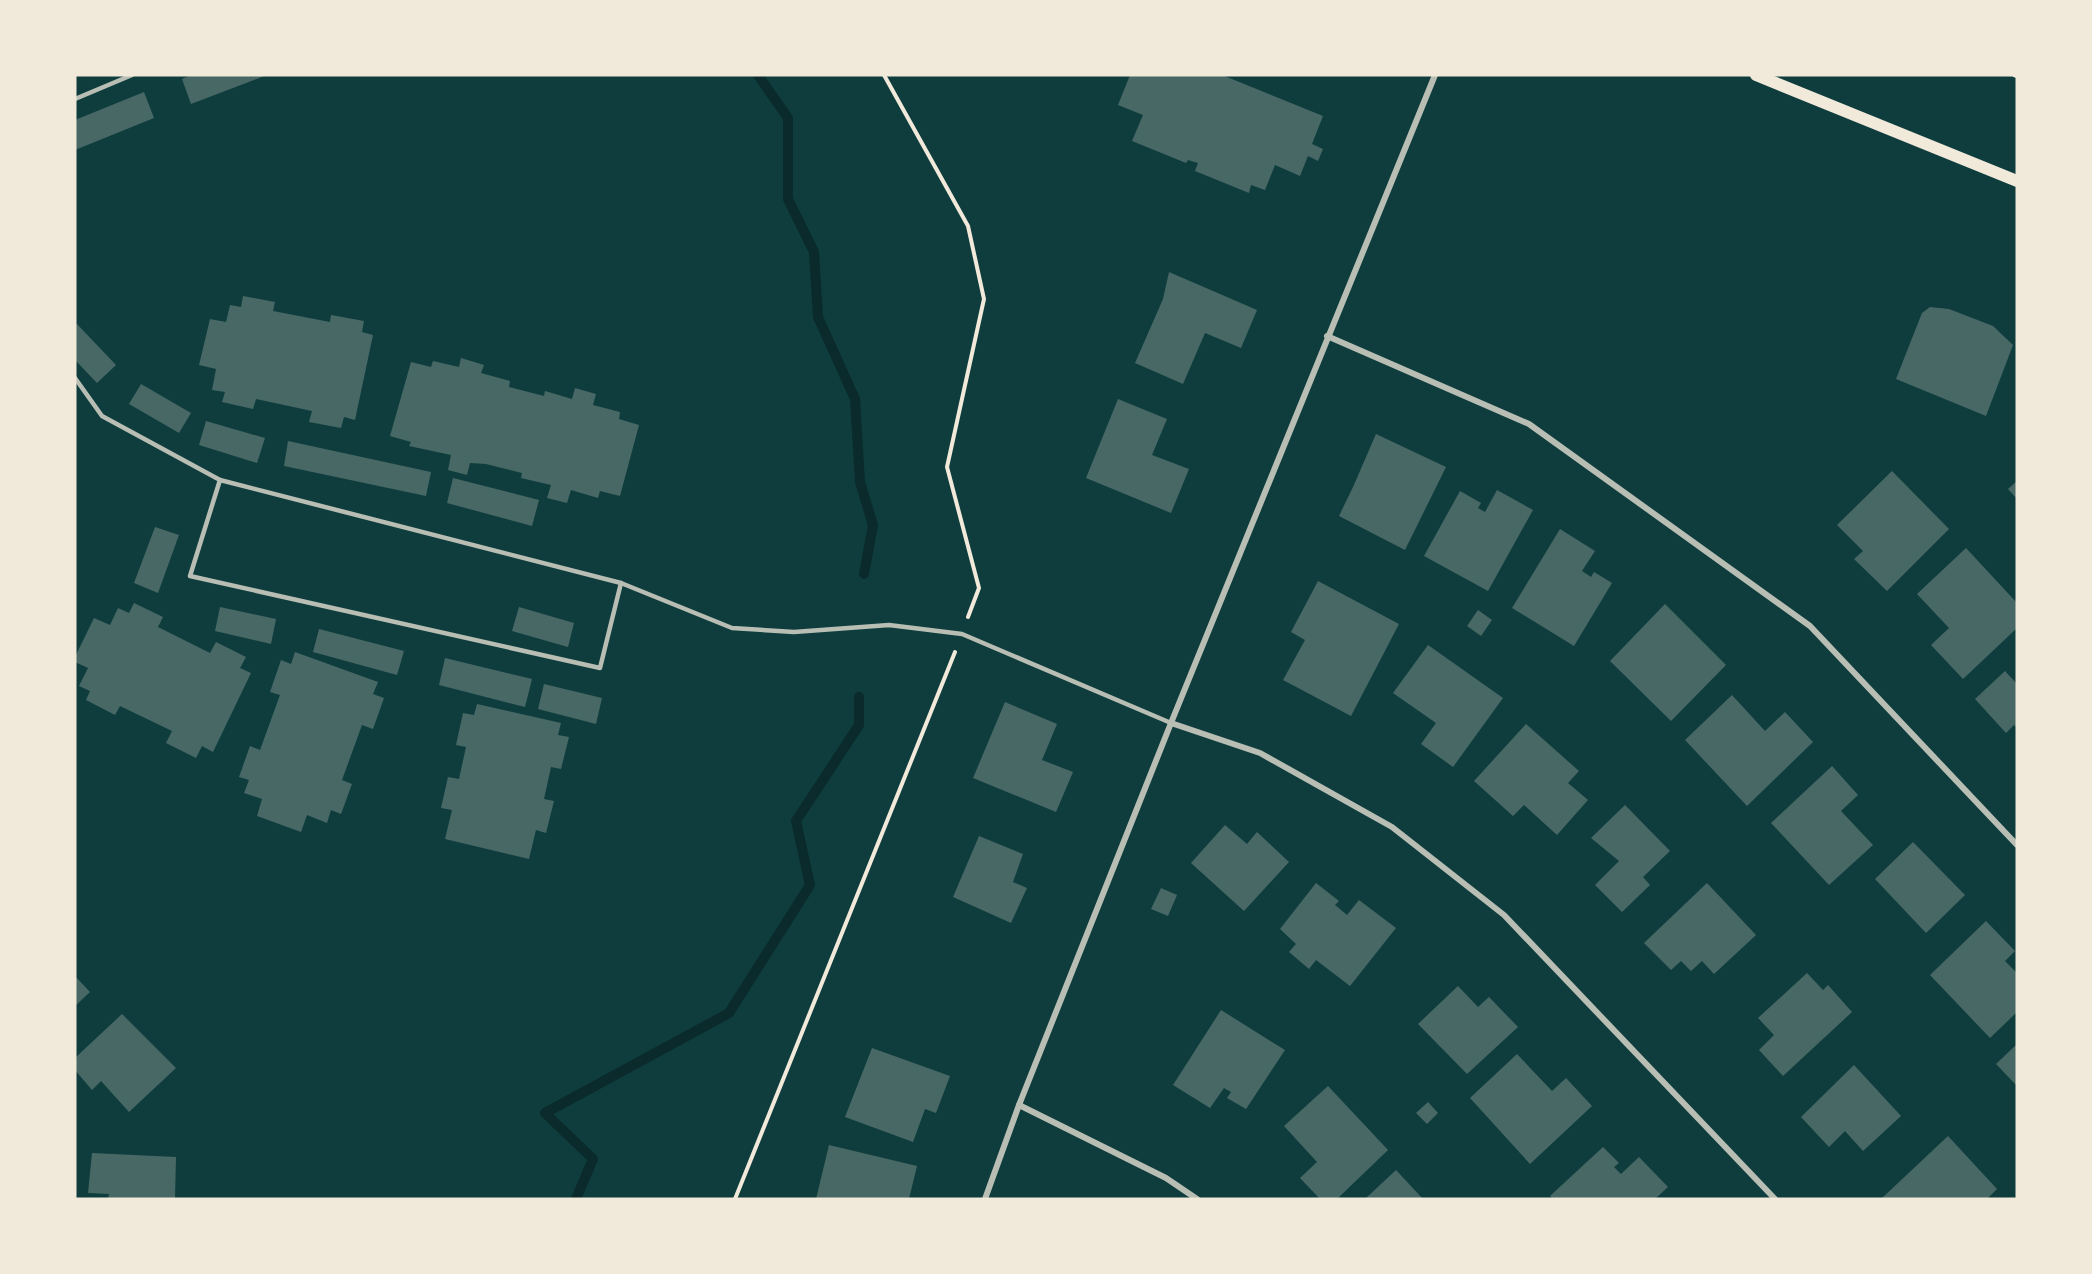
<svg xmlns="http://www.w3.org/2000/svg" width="2092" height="1274" font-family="Helvetica,sans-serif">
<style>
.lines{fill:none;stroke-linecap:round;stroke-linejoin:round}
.stream{stroke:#0a2a2b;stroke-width:10}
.building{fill:#486865}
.path{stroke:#f1e9da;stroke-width:4}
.service{stroke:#b8beb3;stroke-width:4.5}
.minor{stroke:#b8beb3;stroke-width:6}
.secondary{stroke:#f1e9da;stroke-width:12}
</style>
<rect width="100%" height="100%" fill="#0f3d3e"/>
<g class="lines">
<g class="stream">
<path d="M758 75 788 118V199L814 252 818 317 855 399 860 482 873 525 864 574"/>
<path d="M576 1199 593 1159 545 1113 729 1013 810 885 796 821 859 725V697"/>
</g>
</g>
<g class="building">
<path d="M191 75H267L191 104 182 79Z"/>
<path d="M1130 75H1222L1323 116 1312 144 1323 149 1318 161 1308 156 1300 176 1275 165 1265 190 1251 185 1249 193 1195 171 1198 163 1188 160 1186 163 1132 141 1143 115 1118 105Z"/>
<path d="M144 92 154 118 75 150V120Z"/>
<path d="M1169 272 1257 310 1241 348 1205 333 1183 384 1135 363 1163 299Z"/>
<path d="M243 296 275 302 273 311 330 322 331 315 364 321 362 332 373 335 355 420 344 417 341 428 309 422 312 411 256 399 253 409 222 402 225 392 212 390 216 369 199 365 210 319 226 322 230 305 241 307Z"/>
<path d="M1930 307 1949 309 1993 326 2013 345 1986 416 1896 379 1922 313Z"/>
<path d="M75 322 116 365 97 383 75 360Z"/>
<path d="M461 358 484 365 481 373 510 381 509 387 544 396 545 391 572 399 575 388 596 394 593 405 620 412 619 419 639 425 620 496 600 491 598 498 571 490 567 503 547 498 551 485 521 478 522 473 486 464 470 463 467 475 448 470 451 455 409 446 411 442 390 436 411 362 431 367 433 361 459 367Z"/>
<path d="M141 384 191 413 179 433 129 404Z"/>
<path d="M1118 399 1167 419 1152 455 1189 469 1171 513 1086 478Z"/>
<path d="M206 421 265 438 257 463 199 445Z"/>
<path d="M1376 434 1446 467 1405 550 1339 516 1353 487Z"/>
<path d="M288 441 431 472 426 496 284 466Z"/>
<path d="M1892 471 1949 529 1887 591 1854 559 1863 551 1837 525Z"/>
<path d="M453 478 539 500 532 526 447 503Z"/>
<path d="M2017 481V499L2008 489Z"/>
<path d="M1497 490 1533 510 1488 591 1424 556 1460 491 1481 503 1478 508 1485 512Z"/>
<path d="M155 527 179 535 158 593 134 583Z"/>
<path d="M1560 529 1595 551 1582 571 1591 577 1594 572 1612 583 1574 646 1512 608Z"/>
<path d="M1966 548 2017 603V628L1963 679 1931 645 1949 628 1917 594Z"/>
<path d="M1318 581 1399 624 1351 716 1283 680 1305 640 1291 632Z"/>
<path d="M134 603 163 617 158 627 210 653 216 642 246 657 240 668 251 673 213 752 202 746 196 758 166 743 172 731 120 706 115 715 86 700 90 691 79 686 88 668 75 662V657L94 618 110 625 118 608 129 613Z"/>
<path d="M1665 604 1726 665 1671 721 1610 661Z"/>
<path d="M220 607 276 619 271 644 215 631Z"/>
<path d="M519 607 574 623 568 647 512 631Z"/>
<path d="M1478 610 1492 620 1481 636 1467 626Z"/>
<path d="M319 629 404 651 397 675 313 652Z"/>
<path d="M1428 645 1503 698 1453 767 1421 744 1436 723 1393 693Z"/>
<path d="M295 652 378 682 373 694 384 698 373 729 362 725 342 780 352 784 341 814 331 810 327 823 307 815 301 832 257 816 262 799 244 793 249 780 239 777 250 746 260 750 280 695 270 692 281 660 291 664Z"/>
<path d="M445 658 532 679 525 707 439 685Z"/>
<path d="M2005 671 2017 684V728L2014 725 2006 733 1975 699Z"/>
<path d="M544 684 602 698 596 724 538 709Z"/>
<path d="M1732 695 1765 731 1785 712 1813 742 1747 806 1685 740Z"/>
<path d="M1005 702 1057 724 1042 760 1073 772 1056 812 973 778Z"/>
<path d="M477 704 561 723 558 735 569 737 561 769 551 767 544 799 554 801 546 833 536 830 529 859 445 839 452 810 441 808 448 777 459 779 466 747 456 745 463 713 474 715Z"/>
<path d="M1526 724 1579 771 1568 783 1588 800 1557 835 1524 805 1513 816 1474 781Z"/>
<path d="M1832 766 1858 795 1841 811 1873 845 1829 885 1771 823Z"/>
<path d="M1625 805 1670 851 1643 877 1650 885 1622 912 1595 885 1619 861 1591 838Z"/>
<path d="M1225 825 1247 844 1257 832 1289 862 1244 911 1191 863Z"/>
<path d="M979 836 1023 854 1013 882 1027 888 1011 923 953 897Z"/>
<path d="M1913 842 1965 895 1926 933 1875 879Z"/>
<path d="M1316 883 1339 901 1335 905 1347 915 1359 900 1396 928 1350 986 1316 960 1309 969 1289 952 1296 944 1280 929Z"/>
<path d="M1707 883 1756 935 1714 974 1702 961 1691 971 1681 961 1671 970 1644 943Z"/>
<path d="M1161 888 1177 895 1168 916 1151 909Z"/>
<path d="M1986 921 2015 951 2005 961 2017 973V1012L1990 1038 1930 975Z"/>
<path d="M1807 973 1823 990 1828 985 1852 1012 1783 1076 1759 1050 1774 1035 1758 1018Z"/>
<path d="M75 976 90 992 75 1006Z"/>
<path d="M1458 986 1478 1007 1489 997 1518 1027 1467 1074 1418 1024Z"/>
<path d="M1221 1010 1285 1050 1246 1109 1227 1098 1231 1092 1224 1088 1210 1108 1173 1085Z"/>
<path d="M122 1014 176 1068 129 1112 101 1081 92 1090 75 1070V1058Z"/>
<path d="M2017 1044V1086L1996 1064Z"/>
<path d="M872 1048 950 1076 936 1113 925 1109 913 1142 845 1117Z"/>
<path d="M1517 1054 1552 1091 1566 1078 1592 1106 1530 1164 1470 1098Z"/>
<path d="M1854 1065 1901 1116 1863 1151 1845 1131 1829 1147 1801 1117Z"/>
<path d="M1328 1086 1388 1150 1337 1199H1320L1300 1178 1317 1162 1284 1126Z"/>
<path d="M1428 1102 1438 1113 1427 1124 1416 1113Z"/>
<path d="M1948 1136 1997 1189 1987 1199H1881Z"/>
<path d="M829 1145 917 1166 909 1199H816Z"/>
<path d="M1603 1147 1619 1163 1614 1167 1621 1174 1639 1157 1668 1187 1655 1199H1553L1550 1196Z"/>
<path d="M92 1153 176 1157 175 1199H108L109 1194 88 1193Z"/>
<path d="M1396 1170 1423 1199H1365Z"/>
</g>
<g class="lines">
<g class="path">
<path d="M884 75 968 226 984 299 947 467 979 588 968 617"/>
<path d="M2014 75 2017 76"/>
<path d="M735 1199 955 652"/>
</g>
<g class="service">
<path d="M75 99 132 75"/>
<path d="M75 378 102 416 220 480 621 583 732 628 794 632 889 625 962 634 1171 723"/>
<path d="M220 480 190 576 600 668 621 583"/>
</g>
<g class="minor">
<path d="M1327 336 1529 424 1810 626 2017 845"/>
<path d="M1171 723 1260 753 1392 827 1504 915 1775 1199"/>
<path d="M1019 1105 1166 1178 1197 1199"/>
<path d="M985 1199 1019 1105 1171 723 1435 75"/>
</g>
<path class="secondary" d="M1756 75 2017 181"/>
</g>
<rect width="2092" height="1274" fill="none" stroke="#f1e9da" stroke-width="153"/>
</svg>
